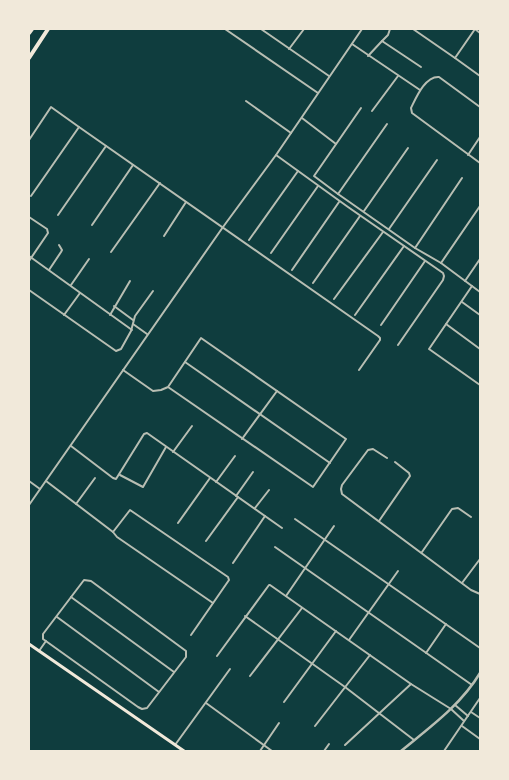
<svg xmlns="http://www.w3.org/2000/svg" width="509" height="780" font-family="'Source Serif 4',serif">
<style>
.lines{fill:none;stroke-linecap:round;stroke-linejoin:round}
.minor{stroke:#b8beb3;stroke-width:2}
.tertiary{stroke:#b8beb3;stroke-width:2.5}
.secondary{stroke:#f1e9da;stroke-width:3}
.motorway{stroke:#f1e9da;stroke-width:4}
</style>
<rect width="100%" height="100%" fill="#0f3d3e"/>
<g class="lines">
<g class="minor">
<path d="M225 29 318 93"/>
<path d="M261 29 329 76"/>
<path d="M413 29 455 58"/>
<path d="M475 29 455 58 480 76"/>
<path d="M475 29 480 33"/>
<path d="M382 41 388 35 390 29"/>
<path d="M352 44 420 90"/>
<path d="M289 49 304 29"/>
<path d="M368 56 382 41 421 67"/>
<path d="M246 101 291 133"/>
<path d="M480 107 439 77C425 76 416 98 411 108L412 113 480 163"/>
<path d="M361 108 314 176 338 194 415 248"/>
<path d="M372 111 398 76"/>
<path d="M302 118 336 144"/>
<path d="M29 140 51 107 79 127 378 336 380 338V340L359 370"/>
<path d="M276 155 348 207 443 273 444 276 443 280 398 345"/>
<path d="M468 155 480 137"/>
<path d="M462 178 415 248 441 263 480 292"/>
<path d="M338 194 387 124"/>
<path d="M31 196 79 127"/>
<path d="M364 211 408 148"/>
<path d="M58 215 106 146"/>
<path d="M29 217 47 229 48 233 29 261"/>
<path d="M92 225 133 165"/>
<path d="M389 229 437 160"/>
<path d="M164 236 186 202"/>
<path d="M249 240 298 171"/>
<path d="M111 252 160 183"/>
<path d="M271 253 318 186"/>
<path d="M29 256 132 330"/>
<path d="M441 263 480 206"/>
<path d="M49 270 61 252 62 250 59 245"/>
<path d="M292 270 339 202"/>
<path d="M465 281 480 259"/>
<path d="M313 283 360 216"/>
<path d="M71 285 89 259"/>
<path d="M472 286 429 349 480 385"/>
<path d="M29 290 116 351 121 349 131 331 135 316 153 291"/>
<path d="M334 299 383 232"/>
<path d="M462 302 480 315"/>
<path d="M114 306 133 320"/>
<path d="M64 315 80 293"/>
<path d="M110 315 130 281"/>
<path d="M355 315 404 246"/>
<path d="M133 324 147 334"/>
<path d="M446 324 480 349"/>
<path d="M381 325 425 261"/>
<path d="M185 362 330 463"/>
<path d="M123 370 153 391 161 390 168 387 201 338 346 439 313 487 168 387"/>
<path d="M242 439 277 391"/>
<path d="M71 446 113 478 116 479 144 434 147 433 282 528"/>
<path d="M173 452 192 426"/>
<path d="M387 458 373 449 368 450 342 485 341 489 342 494 471 590 480 594"/>
<path d="M120 475 143 487 166 447"/>
<path d="M29 481 40 489"/>
<path d="M46 481 113 532 117 537 213 603"/>
<path d="M216 482 235 456"/>
<path d="M236 496 253 472"/>
<path d="M76 504 95 478"/>
<path d="M29 505 223 227 276 155 362 29"/>
<path d="M255 508 269 490"/>
<path d="M295 519 480 648"/>
<path d="M379 521 410 476 409 473 395 462"/>
<path d="M178 523 210 478"/>
<path d="M113 532 130 510 228 577 229 580 191 635"/>
<path d="M206 541 238 497"/>
<path d="M275 547 472 685"/>
<path d="M422 552 452 509 458 508 471 517"/>
<path d="M233 563 265 516"/>
<path d="M84 580 91 581 186 651V657L147 708 142 709 138 707 43 639V634Z"/>
<path d="M462 583 480 559"/>
<path d="M286 596 334 526"/>
<path d="M71 597 174 672"/>
<path d="M245 616 345 687 414 740"/>
<path d="M57 617 159 692"/>
<path d="M349 640 398 571"/>
<path d="M39 651 46 641"/>
<path d="M426 653 446 624"/>
<path d="M217 656 269 585H270L411 684 451 709 464 721"/>
<path d="M250 676 302 608"/>
<path d="M284 702 336 631"/>
<path d="M206 703 272 751"/>
<path d="M455 705 468 716"/>
<path d="M471 712 480 718"/>
<path d="M315 726 370 655"/>
<path d="M462 726 480 739"/>
<path d="M175 745 230 669"/>
<path d="M345 745 411 684"/>
<path d="M260 751 279 723"/>
<path d="M324 751 329 744"/>
<path d="M444 751 480 698"/>
</g>
<path class="tertiary" d="M401 751C429 728 461 705 480 673"/>
<path class="secondary" d="M29 644 184 751"/>
<g class="motorway">
<path d="M29 33 32 29"/>
<path d="M29 58 48 29"/>
</g>
</g>
<rect width="509" height="780" fill="none" stroke="#f1e9da" stroke-width="60"/>
</svg>
